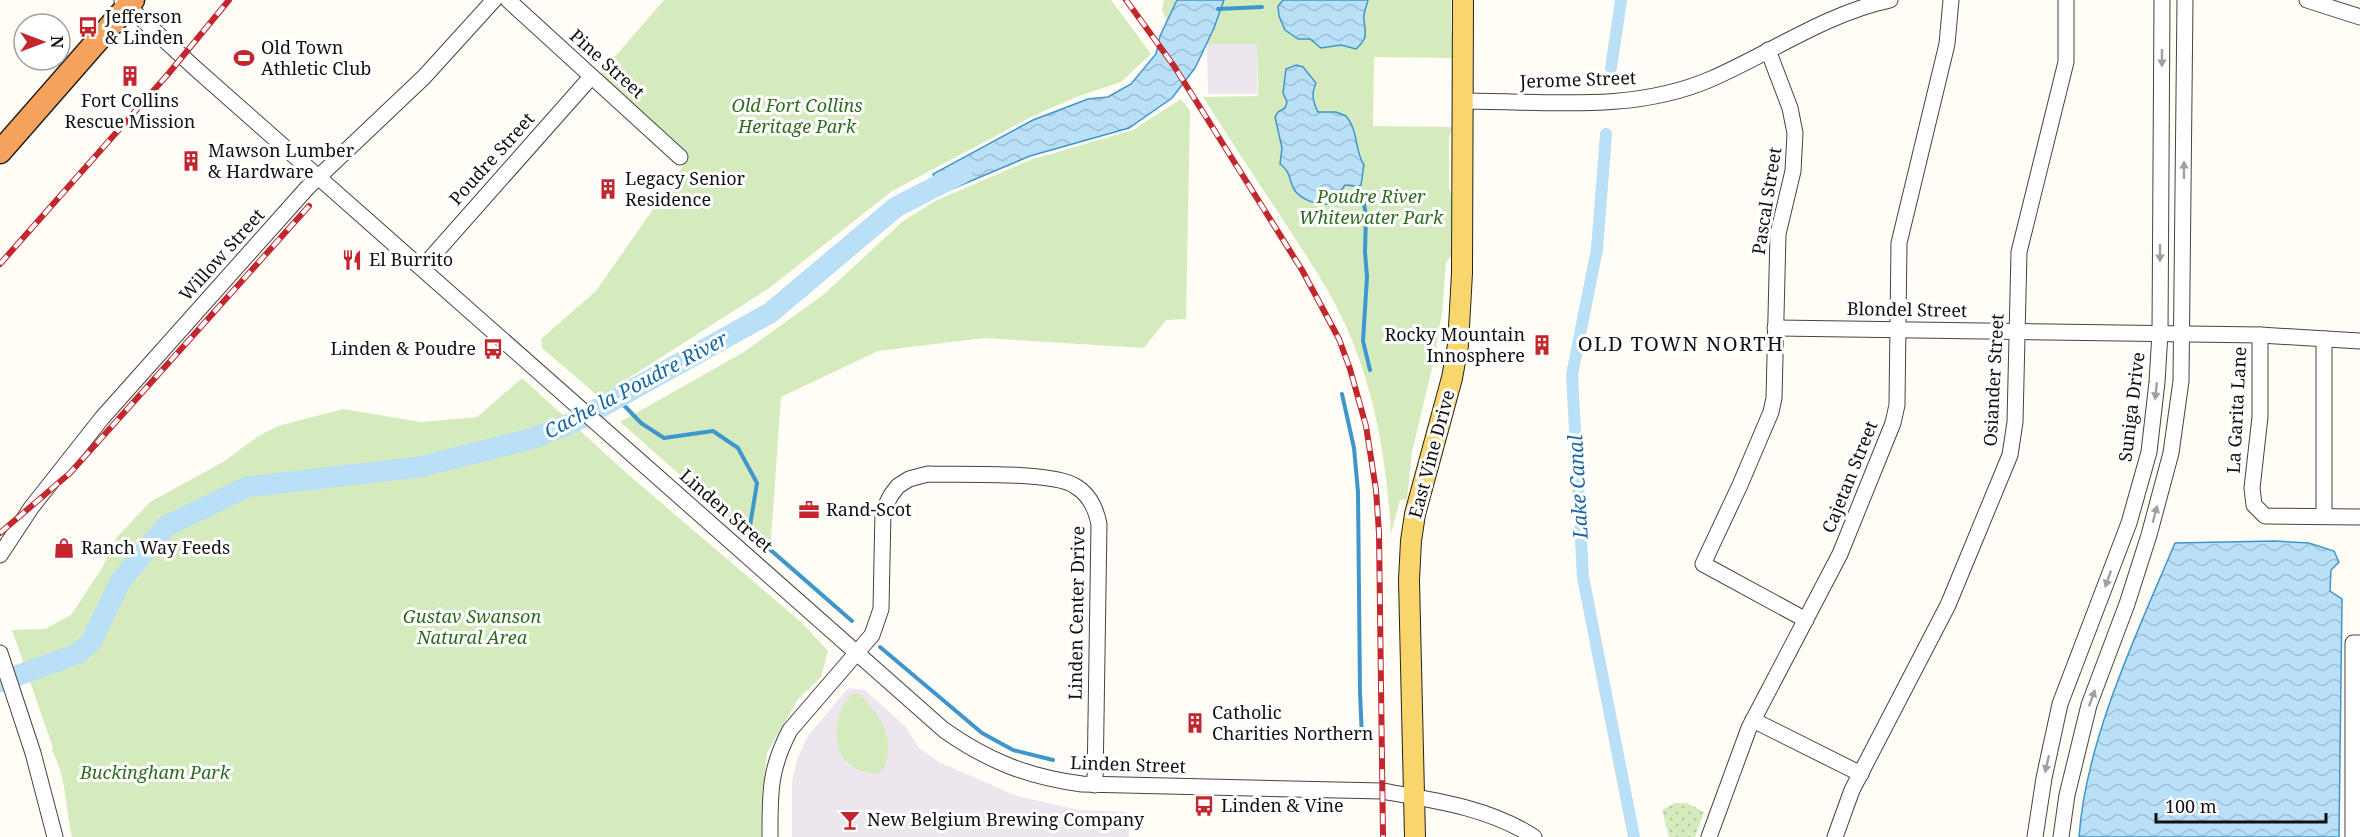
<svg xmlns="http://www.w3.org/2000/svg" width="2360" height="837" font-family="'Noto Serif',serif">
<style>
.industrial{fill:#eee6ef}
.grass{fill:#d5ebbd}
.garden{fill:url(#garden-dots)}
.water{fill:url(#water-waves);stroke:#3f96cf;stroke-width:1.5}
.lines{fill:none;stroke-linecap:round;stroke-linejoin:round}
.stream{stroke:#3f96cf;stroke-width:4}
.canal{stroke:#b9e0f7;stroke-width:12}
.river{stroke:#b9e0f7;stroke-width:21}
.minor-casing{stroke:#444;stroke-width:17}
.major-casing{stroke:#222;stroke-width:22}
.highway-casing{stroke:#222;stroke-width:25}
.minor{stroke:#fff;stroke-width:15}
.major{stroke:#f9d66b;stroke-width:20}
.highway{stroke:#f5a25d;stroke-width:22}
.rail-casing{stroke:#c4262e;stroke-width:6}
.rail{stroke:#fff;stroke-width:4;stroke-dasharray:11;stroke-linecap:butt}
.oneway{fill:#a0a0a0}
.labels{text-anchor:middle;stroke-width:6;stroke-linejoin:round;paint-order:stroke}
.poi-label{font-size:18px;fill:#111;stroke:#fff;text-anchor:start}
.street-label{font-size:18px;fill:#111;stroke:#fff}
.park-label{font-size:18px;font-style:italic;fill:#2f6b1f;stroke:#fff}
.neighbourhood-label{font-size:20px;letter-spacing:1.5px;fill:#111;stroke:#fff}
.water-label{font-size:20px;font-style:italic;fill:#1768a6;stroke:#fff}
</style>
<defs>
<pattern id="garden-dots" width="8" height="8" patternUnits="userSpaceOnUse" patternTransform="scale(1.5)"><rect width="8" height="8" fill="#d5ebbd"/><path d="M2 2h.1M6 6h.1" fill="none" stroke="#b6c8a1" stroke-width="1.8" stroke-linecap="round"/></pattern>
<pattern id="water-waves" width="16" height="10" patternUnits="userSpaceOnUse" patternTransform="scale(1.5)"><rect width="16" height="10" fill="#b9e0f7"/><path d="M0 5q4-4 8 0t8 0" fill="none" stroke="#9ebfd3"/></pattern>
</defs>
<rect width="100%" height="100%" fill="#fffdf5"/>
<g class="industrial">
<path d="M1207 44H1257V94H1208Z"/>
<path d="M848 688 865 690 905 726 919 748 939 762 1017 796 1079 810 1128 812 1129 837H792V781L797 760 808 736Z"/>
</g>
<g class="grass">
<path d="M664 0H1111L1151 54 1121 82 1079 96 1031 117 892 191 768 289 599 397 542 348 541 339 596 291 688 159 600 74Z"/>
<path d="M1164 0H1451V32L1454 43 1453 58 1374 57 1373 126 1453 127 1449 137V188L1452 196 1451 256 1446 263 1442 313 1434 360 1412 452 1407 499 1400 500 1391 534C1387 467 1377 401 1351 338 1334 296 1308 258 1283 220 1256 179 1229 138 1203 97L1258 96 1257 44H1188L1172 33 1162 10Z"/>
<path d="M1181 99 1190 111 1186 319 1166 320 1144 348 984 338 878 351 781 397 770 554 620 422 744 352 823 295 902 222 935 201 1030 160 1133 130Z"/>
<path d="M522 378 631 477 802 623 828 651 821 677 798 699 767 753 762 796 761 837H72C65 808 67 778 52 751L53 748 12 630 45 629 71 615 102 568 117 537 150 502 223 462 257 437 278 426 343 409 421 422 477 417Z"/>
<path d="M852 693 860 694C876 712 890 728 888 753 887 762 884 770 878 774 830 771 826 725 852 693Z"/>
</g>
<path class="garden" d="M1675 803H1687L1704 812 1695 837H1669L1662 810Z"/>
<g class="water">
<path d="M1177 0H1224L1214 28 1195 68 1172 98 1129 128 1030 156 940 194 933 174 1033 120 1088 99 1108 97 1131 84 1156 54 1160 36Z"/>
<path d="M1283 0H1368C1367 6 1363 13 1364 19 1365 34 1369 37 1356 49L1341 45 1321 48 1310 39H1298L1285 30 1279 16 1278 6Z"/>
<path d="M1296 65 1303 67 1316 83C1311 94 1313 102 1318 112H1336L1346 116C1359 131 1354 150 1364 165 1362 172 1363 181 1360 187L1345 185 1331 204C1320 205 1305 202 1296 192 1288 183 1293 173 1280 164L1282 148 1275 117 1278 112 1285 108 1287 102 1283 93 1286 69Z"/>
<path d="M2275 541 2309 543 2334 551 2339 562 2331 570 2330 591 2342 599 2339 837H2079C2086 739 2137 633 2175 543Z"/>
</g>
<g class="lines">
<g class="stream">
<path d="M1218 9 1262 7"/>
<path d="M1360 187 1366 214 1365 252 1367 277 1363 341 1370 370"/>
<path d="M1342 394 1354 448 1358 492 1360 692 1362 738"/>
<path d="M617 398 641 423 664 438 713 431 738 448 757 483 750 526 758 539 852 621"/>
<path d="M880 647 982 733 1013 750 1053 760"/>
</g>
<g class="canal">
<path d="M1611 68 1621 0"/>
<path d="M1606 134 1597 249 1572 375 1583 577 1634 837"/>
</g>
<path class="river" d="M0 682 77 654 91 642 120 582 166 526 247 487 419 467 534 438 574 422 770 313 896 207 962 173"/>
<g class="minor-casing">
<g id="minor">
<path d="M508 0 680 157"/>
<path d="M2307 0 2360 17"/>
<path d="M122 1 196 69 944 730C988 761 1028 777 1082 784L1382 791C1434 800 1490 808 1534 837"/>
<path d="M1768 50 1790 108 1795 133 1793 171 1778 234 1774 398 1771 412 1740 485 1703 564 1806 620"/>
<path d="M1462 101C1545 101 1633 113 1711 79 1771 53 1825 14 1890 0"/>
<path d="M422 268 591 77"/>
<path d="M1775 328 2260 335 2360 341"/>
<path d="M2260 335V417L2252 488 2254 505 2265 516 2360 517"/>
<path d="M2324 516V339"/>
<path d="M0 555 31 508 102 418 308 187 424 77 494 0"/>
<path d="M0 653 33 753 55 837"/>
<path d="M1753 720 1861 774"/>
<path d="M770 837C770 793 769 770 790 730L872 635 881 609 883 511 891 495 898 486 909 479 928 474C959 475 1053 471 1075 486 1089 494 1096 509 1099 524L1095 785"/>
<path d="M1709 837 1749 728 1840 554 1893 423 1897 405 1899 243 1947 44 1951 0"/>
<path d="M1835 837 1852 790 1948 605 2010 455 2015 422 2019 252 2066 62V0"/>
<path d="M2035 837 2044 778 2060 704 2129 523 2149 452 2157 382 2160 333 2162 0"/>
<path d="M2061 837 2067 795 2089 705 2127 604 2149 535 2171 453 2181 381 2185 0"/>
<path d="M2353 837V643H2360"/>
</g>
</g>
<g class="major-casing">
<path id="major" d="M1415 837 1409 580 1411 541 1415 514 1452 378 1458 345 1462 273 1463 0"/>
</g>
<g class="highway-casing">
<path id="highway" d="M0 152 133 0"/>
</g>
<use href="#minor" class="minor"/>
<use href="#major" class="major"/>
<use href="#highway" class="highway"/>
<g class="rail-casing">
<g id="rail">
<path d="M1126 0 1174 66 1302 270 1339 339 1350 369 1366 426 1376 490 1379 533 1383 837"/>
<path d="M0 264 169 73 229 0"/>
<path d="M0 533 70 473 309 206"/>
</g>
</g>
<use href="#rail" class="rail"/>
</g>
<defs><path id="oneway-solid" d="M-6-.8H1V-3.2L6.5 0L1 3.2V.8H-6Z" transform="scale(1.5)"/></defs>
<g class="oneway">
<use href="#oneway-solid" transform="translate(2162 58) rotate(90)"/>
<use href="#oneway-solid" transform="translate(2184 170) rotate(-90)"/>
<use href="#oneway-solid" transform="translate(2160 253) rotate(90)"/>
<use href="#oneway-solid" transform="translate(2156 391) rotate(96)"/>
<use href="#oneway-solid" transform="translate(2155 514) rotate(-75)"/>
<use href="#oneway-solid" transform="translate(2108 579) rotate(110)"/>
<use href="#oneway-solid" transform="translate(2092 698) rotate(-70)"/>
<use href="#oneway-solid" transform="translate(2047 764) rotate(103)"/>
</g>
<defs>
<g id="bus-bare" transform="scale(1.62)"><path d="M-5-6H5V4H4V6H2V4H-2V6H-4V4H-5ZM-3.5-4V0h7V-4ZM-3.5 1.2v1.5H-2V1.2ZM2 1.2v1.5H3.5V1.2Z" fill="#c4262e" stroke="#fff" stroke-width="2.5" paint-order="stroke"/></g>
<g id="stadium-bare" transform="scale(1.62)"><path d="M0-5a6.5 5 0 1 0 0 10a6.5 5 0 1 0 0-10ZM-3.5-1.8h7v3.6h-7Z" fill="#c4262e" stroke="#fff" stroke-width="2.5" paint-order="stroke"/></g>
<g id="building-bare" transform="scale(1.62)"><path d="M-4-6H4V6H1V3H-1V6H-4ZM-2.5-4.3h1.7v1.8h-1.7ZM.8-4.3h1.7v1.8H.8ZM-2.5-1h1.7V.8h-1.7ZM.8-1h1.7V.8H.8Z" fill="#c4262e" stroke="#fff" stroke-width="2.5" paint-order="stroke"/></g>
<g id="restaurant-bare" transform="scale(1.62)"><path d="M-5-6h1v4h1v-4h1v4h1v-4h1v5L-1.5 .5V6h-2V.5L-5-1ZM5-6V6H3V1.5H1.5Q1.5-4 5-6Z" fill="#c4262e" stroke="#fff" stroke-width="2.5" paint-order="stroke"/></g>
<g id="office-bare" transform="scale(1.62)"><path d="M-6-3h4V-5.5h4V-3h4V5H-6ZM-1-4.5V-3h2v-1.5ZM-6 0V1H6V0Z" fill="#c4262e" stroke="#fff" stroke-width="2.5" paint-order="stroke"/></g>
<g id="shop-bare" transform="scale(1.62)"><path d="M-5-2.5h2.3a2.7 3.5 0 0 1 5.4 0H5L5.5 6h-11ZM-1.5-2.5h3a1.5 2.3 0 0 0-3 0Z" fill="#c4262e" stroke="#fff" stroke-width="2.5" paint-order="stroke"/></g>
<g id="bar-bare" transform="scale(1.62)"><path d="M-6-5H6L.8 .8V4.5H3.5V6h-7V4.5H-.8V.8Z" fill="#c4262e" stroke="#fff" stroke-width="2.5" paint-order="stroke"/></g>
</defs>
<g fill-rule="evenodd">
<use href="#bus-bare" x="88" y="27"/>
<use href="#stadium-bare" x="244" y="58"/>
<use href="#building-bare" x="130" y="76"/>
<use href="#building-bare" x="191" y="161"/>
<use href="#building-bare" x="608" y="189"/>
<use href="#restaurant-bare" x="352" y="260"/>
<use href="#building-bare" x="1542" y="345"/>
<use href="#bus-bare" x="493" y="349"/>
<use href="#office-bare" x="809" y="510"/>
<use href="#shop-bare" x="64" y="548"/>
<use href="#building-bare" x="1195" y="723"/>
<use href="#bus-bare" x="1204" y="806"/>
<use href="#bar-bare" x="850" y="820"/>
</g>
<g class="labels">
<g class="poi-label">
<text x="105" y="23">Jefferson<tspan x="105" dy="21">&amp; Linden</tspan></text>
<text x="261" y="54">Old Town<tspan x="261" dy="21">Athletic Club</tspan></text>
<text x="130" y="107" text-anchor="middle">Fort Collins<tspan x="130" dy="21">Rescue Mission</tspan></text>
<text x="208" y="157">Mawson Lumber<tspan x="208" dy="21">&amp; Hardware</tspan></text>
<text x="625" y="185">Legacy Senior<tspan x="625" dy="21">Residence</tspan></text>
<text x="369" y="266">El Burrito</text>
<text x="1525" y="341" text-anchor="end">Rocky Mountain<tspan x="1525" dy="21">Innosphere</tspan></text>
<text x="476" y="355" text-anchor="end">Linden &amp; Poudre</text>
<text x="826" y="516">Rand-Scot</text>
<text x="81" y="554">Ranch Way Feeds</text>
<text x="1212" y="719">Catholic<tspan x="1212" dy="21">Charities Northern</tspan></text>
<text x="1221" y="812">Linden &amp; Vine</text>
<text x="867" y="826">New Belgium Brewing Company</text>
</g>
<g class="street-label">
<text transform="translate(607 64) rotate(42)" y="6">Pine Street</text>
<text transform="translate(1578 80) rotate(-2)" y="6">Jerome Street</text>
<text transform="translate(492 159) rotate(-48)" y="6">Poudre Street</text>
<text transform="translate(1767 201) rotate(-81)" y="6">Pascal Street</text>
<text transform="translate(222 255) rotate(-48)" y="6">Willow Street</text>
<text transform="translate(1907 310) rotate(1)" y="6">Blondel Street</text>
<text transform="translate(1994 380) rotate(-87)" y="6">Osiander Street</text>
<text transform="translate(2132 407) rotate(-83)" y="6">Suniga Drive</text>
<text transform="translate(2237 410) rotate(-87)" y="6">La Garita Lane</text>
<text transform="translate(1432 454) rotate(-75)" y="6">East Vine Drive</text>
<text transform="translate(1850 477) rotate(-68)" y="6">Cajetan Street</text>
<text transform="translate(726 511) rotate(41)" y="6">Linden Street</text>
<text transform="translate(1077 613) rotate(-89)" y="6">Linden Center Drive</text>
<text transform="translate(1128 765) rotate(2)" y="6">Linden Street</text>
</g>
<g class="park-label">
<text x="797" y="112">Old Fort Collins<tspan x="797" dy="21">Heritage Park</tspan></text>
<text x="1371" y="203">Poudre River<tspan x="1371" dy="21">Whitewater Park</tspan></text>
<text x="472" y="623">Gustav Swanson<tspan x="472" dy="21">Natural Area</tspan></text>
<text x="155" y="779">Buckingham Park</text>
</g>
<g class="neighbourhood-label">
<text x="1681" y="351">OLD TOWN NORTH</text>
</g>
<g class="water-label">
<text transform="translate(636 385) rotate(-28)" y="7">Cache la Poudre River</text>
<text transform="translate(1578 487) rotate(-93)" y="7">Lake Canal</text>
</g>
</g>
<g transform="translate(42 42) rotate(90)"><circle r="28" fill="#ffffff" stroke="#a0a0a0" stroke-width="1.5"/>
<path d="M0-4.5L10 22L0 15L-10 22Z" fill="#c4262e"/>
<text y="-9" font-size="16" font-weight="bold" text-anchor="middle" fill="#111111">N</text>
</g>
<path d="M2156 813v9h170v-9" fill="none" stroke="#111111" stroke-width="3"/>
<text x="2165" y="813" font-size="18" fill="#111111" stroke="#ffffff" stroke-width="4.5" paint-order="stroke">100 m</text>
</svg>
